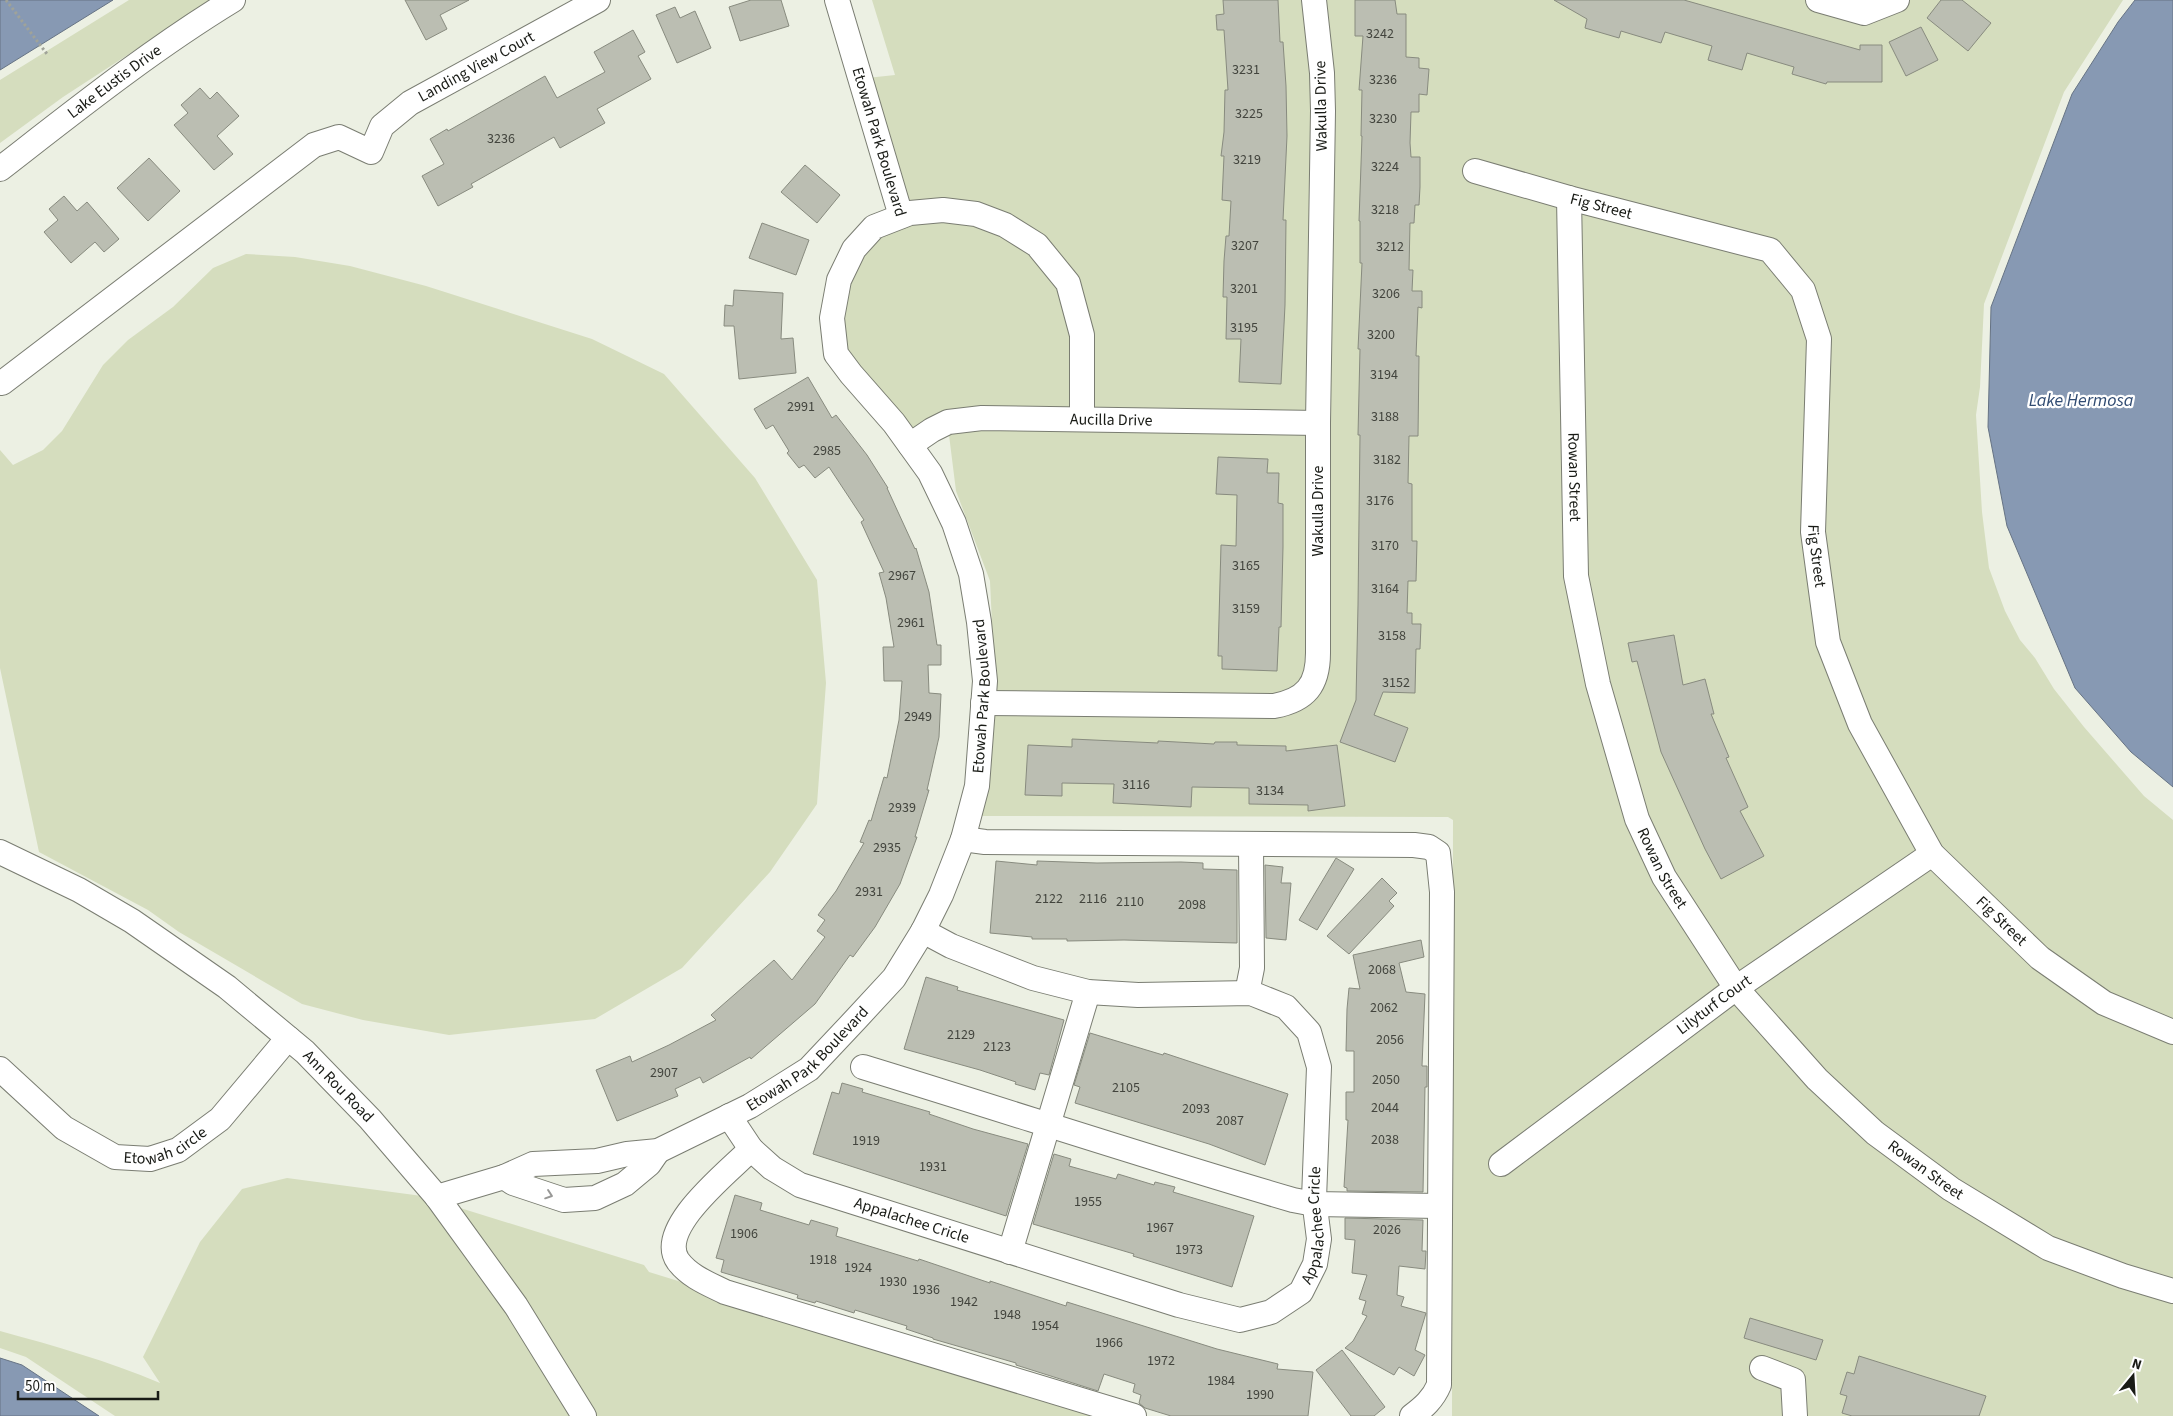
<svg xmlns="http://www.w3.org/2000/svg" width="2173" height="1416" font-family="'Source Sans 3',sans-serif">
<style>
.green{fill:#d5ddbe}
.water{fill:#8799b3;stroke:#667384}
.building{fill:#bbbeb2;stroke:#888b7f}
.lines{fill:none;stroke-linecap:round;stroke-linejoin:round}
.minor-casing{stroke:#7a7d72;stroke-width:26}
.path{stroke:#a0a399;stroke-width:3;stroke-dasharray:2.5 2.5;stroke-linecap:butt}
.minor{stroke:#fff;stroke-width:24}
.oneway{stroke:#989896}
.labels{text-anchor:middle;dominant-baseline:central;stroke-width:4.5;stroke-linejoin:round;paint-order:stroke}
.number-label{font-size:14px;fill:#42443d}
.street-label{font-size:16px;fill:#191b16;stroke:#fff}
.water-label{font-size:18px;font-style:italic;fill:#304b72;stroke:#fff}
</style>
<rect width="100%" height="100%" fill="#ecf0e3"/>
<g class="green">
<path d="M129,0H212L63,97L0,143V80Z"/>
<path d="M872,0H2123L2064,92L1984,304L1980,387L1976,415L1982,512L1989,568L2005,611L2020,640L2035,658L2054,689L2084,727L2144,796L2173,820V1416H1452L1453,820L1448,817L980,816L996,710L990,581L956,491L948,427L894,443L848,372L832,294L898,211L867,78L895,75Z"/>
<path d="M246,254L295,257L350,266L426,286L592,339L664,374L755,478L817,580L826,683L817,804L770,872L682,968L595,1019L449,1035L363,1020L302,1004L179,932L148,910L39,852L0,668V450L13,465L43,450L62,431L103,365L128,340L173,307L213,268Z"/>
<path d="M287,1178L422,1196L508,1313L573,1416H115L26,1357L0,1348V1331C55,1346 108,1361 160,1383L143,1357L200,1242L242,1189Z"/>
<path d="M457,1207L644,1265L649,1272L1116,1416L1093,1414L1091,1416H595Z"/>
</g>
<g class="water">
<path d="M0,0H113L0,70Z"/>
<path d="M2135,0H2173V787L2131,752L2075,688L2007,526L1988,427L1991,307L2072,94L2118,22Z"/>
<path d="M0,1358L22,1365L99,1416H0Z"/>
</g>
<g class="building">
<path d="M405,0H469L440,15L447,29L426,40Z"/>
<path d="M751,0H781L789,26L740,41L729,7Z"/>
<path d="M1223,0H1278L1280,42H1283L1286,86L1287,136L1283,220H1286L1285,305L1281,384L1239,382L1241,339H1226L1227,297H1223L1224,261L1226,236H1229L1231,201L1222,200L1224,156H1221L1224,132L1225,90H1228L1224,30H1217L1216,15L1224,14Z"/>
<path d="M1355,0H1395L1397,14H1406V57L1419,58V68L1429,69L1427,95L1419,94V112H1411L1410,143L1411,157H1420V187L1419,205H1415L1414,223H1410L1409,270H1413L1412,291H1422V308L1418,307L1416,356H1419L1418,436H1409L1408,483L1412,484V541H1417L1416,581H1408L1407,613H1412V624H1421L1420,649H1416L1415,693L1383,692L1374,715L1408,728L1395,762L1340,742L1356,700L1358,605L1360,435H1358L1360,349H1358L1362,263H1360V221H1359L1362,136H1361L1362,90H1359L1363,36H1355Z"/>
<path d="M1554,0H1684L1860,50V45H1882V82H1827L1826,84L1792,74L1794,67L1747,53L1742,70L1708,60L1712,46L1665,32L1661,43L1621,31L1619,38L1585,28L1587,19Z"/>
<path d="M1941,0H1962L1991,23L1968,51L1927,18Z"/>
<path d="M675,7L680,18L695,11L711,48L677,63L656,15Z"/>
<path d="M1921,27L1938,60L1906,76L1889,42Z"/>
<path d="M633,30L645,52L638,56L651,79L597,109L605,123L560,148L554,137L471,184L473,187L438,206L422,176L444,164L430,139L447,129L448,131L545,76L557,98L605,72L594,52Z"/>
<path d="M200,88L210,99L217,92L239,116L217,136L233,154L214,170L174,125L188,113L181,105Z"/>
<path d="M149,158L180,191L148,221L117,188Z"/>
<path d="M805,165L840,195L817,223L781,192Z"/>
<path d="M64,196L77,211L87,202L119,239L104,252L95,242L71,263L44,232L58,220L49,209Z"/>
<path d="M762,223L809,240L796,275L749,258Z"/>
<path d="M734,290L783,293L781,339L793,338L796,373L739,379L734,326H724L725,305L733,306Z"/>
<path d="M808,377L832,418L836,415L867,455L888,488H887L915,549L916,548L929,592L937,645H941V665H928L929,693L941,694L939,737L927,790H929L915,837H917L900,884L875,927L853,957L850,955L815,1004L751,1059L750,1057L703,1083L700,1077L675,1089L678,1096L617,1121L596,1070L630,1056L632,1062L669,1045L716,1020L711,1015L774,960L792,980L825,937L817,931L825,920L818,915L836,891L864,843L860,842L869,820L871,821L884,777L887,778L899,720L902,681H884L883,647H894L886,598L879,573L884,572L861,522L864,520L829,467L815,478L804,465L799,468L787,453L789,451L773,425L766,429L754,409Z"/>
<path d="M1218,457L1268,459L1267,473H1279L1278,503L1283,504V547L1281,627H1279L1277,671L1222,669V656H1218L1221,545L1236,546L1237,495L1216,494Z"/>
<path d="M1674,635L1683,685L1705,679L1714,714H1711L1729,757L1726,758L1748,807L1740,811L1764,856L1721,879L1705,849L1661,752L1637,661L1632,662L1628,643Z"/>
<path d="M1072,739L1158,743V741L1214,744L1215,742H1237V745L1286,746V751L1337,745L1345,806L1308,811V805L1249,804V788L1192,787L1191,807L1113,803L1114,784L1062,783V796L1025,795L1028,745L1072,747Z"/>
<path d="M1336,858L1354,869L1317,930L1299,920Z"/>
<path d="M996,861L1037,865V861L1097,863L1181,862L1203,863V869L1237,870V943L1124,940L1067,941V939H1032V937L990,933Z"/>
<path d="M1265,865L1283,867L1281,883H1291L1286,940L1266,938Z"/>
<path d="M1382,878L1397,893L1389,901L1394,906L1349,954L1327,936Z"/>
<path d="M1421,940L1424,957L1399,963L1406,992L1425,994L1422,1066H1427V1087H1425L1423,1192L1347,1191V1188L1344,1187L1348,1120H1346V1092H1354V1051H1346L1347,1009L1349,988L1360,989L1353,955Z"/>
<path d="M926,977L958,987L957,990L1064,1020L1049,1075L1040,1073L1035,1090L1015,1084L1016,1082L980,1070L904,1049Z"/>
<path d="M1090,1033L1163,1055L1164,1053L1288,1094L1265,1165L1209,1144L1075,1103L1080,1087L1074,1085Z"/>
<path d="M842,1083L863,1089L862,1092L930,1112L929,1114L973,1129L1028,1144L1006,1216L813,1154L832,1092L839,1094Z"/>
<path d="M1054,1154L1071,1159L1069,1166L1116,1179L1118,1174L1154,1185L1155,1182L1175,1187L1173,1192L1254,1216L1232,1287L1133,1256L1134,1254L1033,1224Z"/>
<path d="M735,1195L762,1203L760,1210L809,1225L811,1220L838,1228L836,1236L918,1261L919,1259L990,1283V1281L1066,1306L1067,1302L1217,1349L1278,1364L1277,1369L1313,1372L1308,1416H1171L1145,1408L1139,1403L1141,1395L1133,1392L1135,1384L1104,1374L1098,1391L1016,1365V1363L933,1339V1338L906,1329L907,1326L855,1310L854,1313L816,1301L815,1303L797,1298L798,1295L721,1272L724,1260L716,1258Z"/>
<path d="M1345,1218L1423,1220L1422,1251H1426L1425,1269L1399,1266L1397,1295L1404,1297L1401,1306L1426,1313L1415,1350L1425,1355L1414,1376L1399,1367L1394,1375L1345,1348L1353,1341L1367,1316L1362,1314L1366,1301L1359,1299L1367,1275L1352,1273L1355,1240L1345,1239Z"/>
<path d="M1750,1318L1823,1340L1816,1360L1744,1338Z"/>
<path d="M1342,1350L1385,1407L1374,1416H1351L1316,1370Z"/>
<path d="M1859,1356L1986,1396L1979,1416H1852L1842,1413L1847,1396L1840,1394L1847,1372L1854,1374Z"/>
</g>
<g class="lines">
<defs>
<g id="minor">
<path id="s1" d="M837,0L901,216"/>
<path d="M1818,0L1864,13L1897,0"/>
<path id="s2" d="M0,169C76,110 151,50 233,0"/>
<path id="s3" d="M1475,171L1569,198L1770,250L1803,290L1819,339L1813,532L1828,642L1860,724L1932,854L2040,958L2104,1003L2173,1032"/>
<path id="s4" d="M1569,198L1576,576L1598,684L1637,819L1664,877L1736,988L1817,1079L1875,1133L1951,1189L2048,1248L2123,1276L2173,1291"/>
<path id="s5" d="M2,383L314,145L339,137L371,152L382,126L410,103L598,0"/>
<path id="s6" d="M910,445L932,430L948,422L982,418L1318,423"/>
<path d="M983,703L1274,706C1306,700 1318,685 1318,653V423L1323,111L1322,73L1314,0"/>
<path d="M963,839L985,842L1414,845L1429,847L1438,853L1442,892L1439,1385C1433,1399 1424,1407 1412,1416"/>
<path id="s7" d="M0,852L79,890L132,921L227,987L305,1052L370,1119L437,1197L516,1306L584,1416"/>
<path d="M1247,993L1252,968L1251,844"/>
<path d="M863,1067C1007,1111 1149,1158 1293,1200L1314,1204L1439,1206"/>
<path id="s8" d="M0,1069L64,1128L115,1157L150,1159L178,1150L220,1119L288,1038"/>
<path id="s9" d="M729,1116L751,1149L772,1168L800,1185L1179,1305L1240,1320L1271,1312L1301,1292L1315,1264L1319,1239L1314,1199L1319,1067L1309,1032L1286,1007L1251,993L1138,995L1088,992L1033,978L951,946L923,931"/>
<path d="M751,1149C731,1170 655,1228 678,1261C690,1277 709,1284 725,1292L1134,1416"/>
<path id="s10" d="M1501,1164L1736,988L1932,854"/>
<path d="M504,1177L513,1183L564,1200L595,1198L625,1184L649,1164L658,1151"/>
<path id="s11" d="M437,1197L504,1177L533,1164L597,1161L627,1154L658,1151L750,1106L809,1069L857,1018L894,978L923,931L941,895L963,839L977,786L985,681L979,622L971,574L954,523L930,473L894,423L851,374L836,354L832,318L839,280L854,249L874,227L910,213L943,210L976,214L1005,225L1037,245L1068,283L1082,335V418"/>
<path d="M1010,1252L1088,992"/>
<path d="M1762,1368L1793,1380L1795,1416"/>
</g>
</defs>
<use href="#minor" class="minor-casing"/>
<path class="path" d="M6,0L47,54"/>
<use href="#minor" class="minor"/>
</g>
<defs><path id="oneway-chevron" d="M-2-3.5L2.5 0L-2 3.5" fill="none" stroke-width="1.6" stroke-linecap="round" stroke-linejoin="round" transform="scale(1.25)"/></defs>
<use class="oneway" href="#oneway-chevron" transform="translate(549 1195) rotate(19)"/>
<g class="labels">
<g class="number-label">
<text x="1380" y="34">3242</text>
<text x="1246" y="70">3231</text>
<text x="1383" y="80">3236</text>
<text x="1249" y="114">3225</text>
<text x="1383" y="119">3230</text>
<text x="501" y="139">3236</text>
<text x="1247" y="160">3219</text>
<text x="1385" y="167">3224</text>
<text x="1385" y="210">3218</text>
<text x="1245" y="246">3207</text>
<text x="1390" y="247">3212</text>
<text x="1244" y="289">3201</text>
<text x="1386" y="294">3206</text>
<text x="1244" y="328">3195</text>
<text x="1381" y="335">3200</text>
<text x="1384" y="375">3194</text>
<text x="801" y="407">2991</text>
<text x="1385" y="417">3188</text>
<text x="827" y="451">2985</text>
<text x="1387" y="460">3182</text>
<text x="1380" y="501">3176</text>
<text x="1385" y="546">3170</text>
<text x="1246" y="566">3165</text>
<text x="902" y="576">2967</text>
<text x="1385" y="589">3164</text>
<text x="1246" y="609">3159</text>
<text x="911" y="623">2961</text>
<text x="1392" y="636">3158</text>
<text x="1396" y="683">3152</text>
<text x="918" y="717">2949</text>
<text x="1136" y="785">3116</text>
<text x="1270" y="791">3134</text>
<text x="902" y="808">2939</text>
<text x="887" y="848">2935</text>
<text x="869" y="892">2931</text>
<text x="1049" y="899">2122</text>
<text x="1093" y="899">2116</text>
<text x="1130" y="902">2110</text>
<text x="1192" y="905">2098</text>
<text x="1382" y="970">2068</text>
<text x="1384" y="1008">2062</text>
<text x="961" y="1035">2129</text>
<text x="1390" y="1040">2056</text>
<text x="997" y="1047">2123</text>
<text x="664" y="1073">2907</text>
<text x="1386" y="1080">2050</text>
<text x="1126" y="1088">2105</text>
<text x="1385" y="1108">2044</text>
<text x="1196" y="1109">2093</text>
<text x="1230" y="1121">2087</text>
<text x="1385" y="1140">2038</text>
<text x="866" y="1141">1919</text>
<text x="933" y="1167">1931</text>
<text x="1088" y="1202">1955</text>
<text x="1160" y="1228">1967</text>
<text x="1387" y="1230">2026</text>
<text x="744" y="1234">1906</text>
<text x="1189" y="1250">1973</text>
<text x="823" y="1260">1918</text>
<text x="858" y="1268">1924</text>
<text x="893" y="1282">1930</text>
<text x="926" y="1290">1936</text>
<text x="964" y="1302">1942</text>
<text x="1007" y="1315">1948</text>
<text x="1045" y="1326">1954</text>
<text x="1109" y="1343">1966</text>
<text x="1161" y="1361">1972</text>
<text x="1221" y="1381">1984</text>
<text x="1260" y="1395">1990</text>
</g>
<g class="street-label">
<text stroke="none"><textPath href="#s5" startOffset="594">Landing View Court</textPath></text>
<text stroke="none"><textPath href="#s2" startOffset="144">Lake Eustis Drive</textPath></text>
<text transform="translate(1321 106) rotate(-91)">Wakulla Drive</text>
<text stroke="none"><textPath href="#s1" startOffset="148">Etowah Park Boulevard</textPath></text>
<text stroke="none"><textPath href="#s3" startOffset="131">Fig Street</textPath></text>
<text stroke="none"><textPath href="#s6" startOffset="208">Aucilla Drive</textPath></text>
<text stroke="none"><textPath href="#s4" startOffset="279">Rowan Street</textPath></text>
<text transform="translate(1318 511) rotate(-90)">Wakulla Drive</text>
<text stroke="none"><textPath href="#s3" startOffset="626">Fig Street</textPath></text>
<text stroke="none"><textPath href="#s11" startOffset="825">Etowah Park Boulevard</textPath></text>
<text stroke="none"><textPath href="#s4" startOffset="684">Rowan Street</textPath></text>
<text stroke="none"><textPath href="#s3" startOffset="1046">Fig Street</textPath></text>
<text stroke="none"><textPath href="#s10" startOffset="266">Lilyturf Court</textPath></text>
<text stroke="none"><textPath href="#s11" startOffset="405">Etowah Park Boulevard</textPath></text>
<text stroke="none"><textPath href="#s7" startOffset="414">Ann Rou Road</textPath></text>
<text stroke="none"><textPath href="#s8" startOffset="199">Etowah circle</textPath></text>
<text stroke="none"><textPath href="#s4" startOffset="1089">Rowan Street</textPath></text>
<text stroke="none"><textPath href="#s9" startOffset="218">Appalachee Cricle</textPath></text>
<text stroke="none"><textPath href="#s9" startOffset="699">Appalachee Cricle</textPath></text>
</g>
<g class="water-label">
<text x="2081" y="400">Lake Hermosa</text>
</g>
</g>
<g transform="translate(2133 1376) rotate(18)" stroke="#ffffff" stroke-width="4" paint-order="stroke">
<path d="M0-4L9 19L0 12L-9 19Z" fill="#191b16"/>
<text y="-8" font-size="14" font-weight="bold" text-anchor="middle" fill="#191b16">N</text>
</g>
<path d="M18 1391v8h140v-8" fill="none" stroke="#191b16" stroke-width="2.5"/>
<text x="25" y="1391" font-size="15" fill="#191b16" stroke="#ffffff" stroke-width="4" paint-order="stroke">50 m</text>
</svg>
